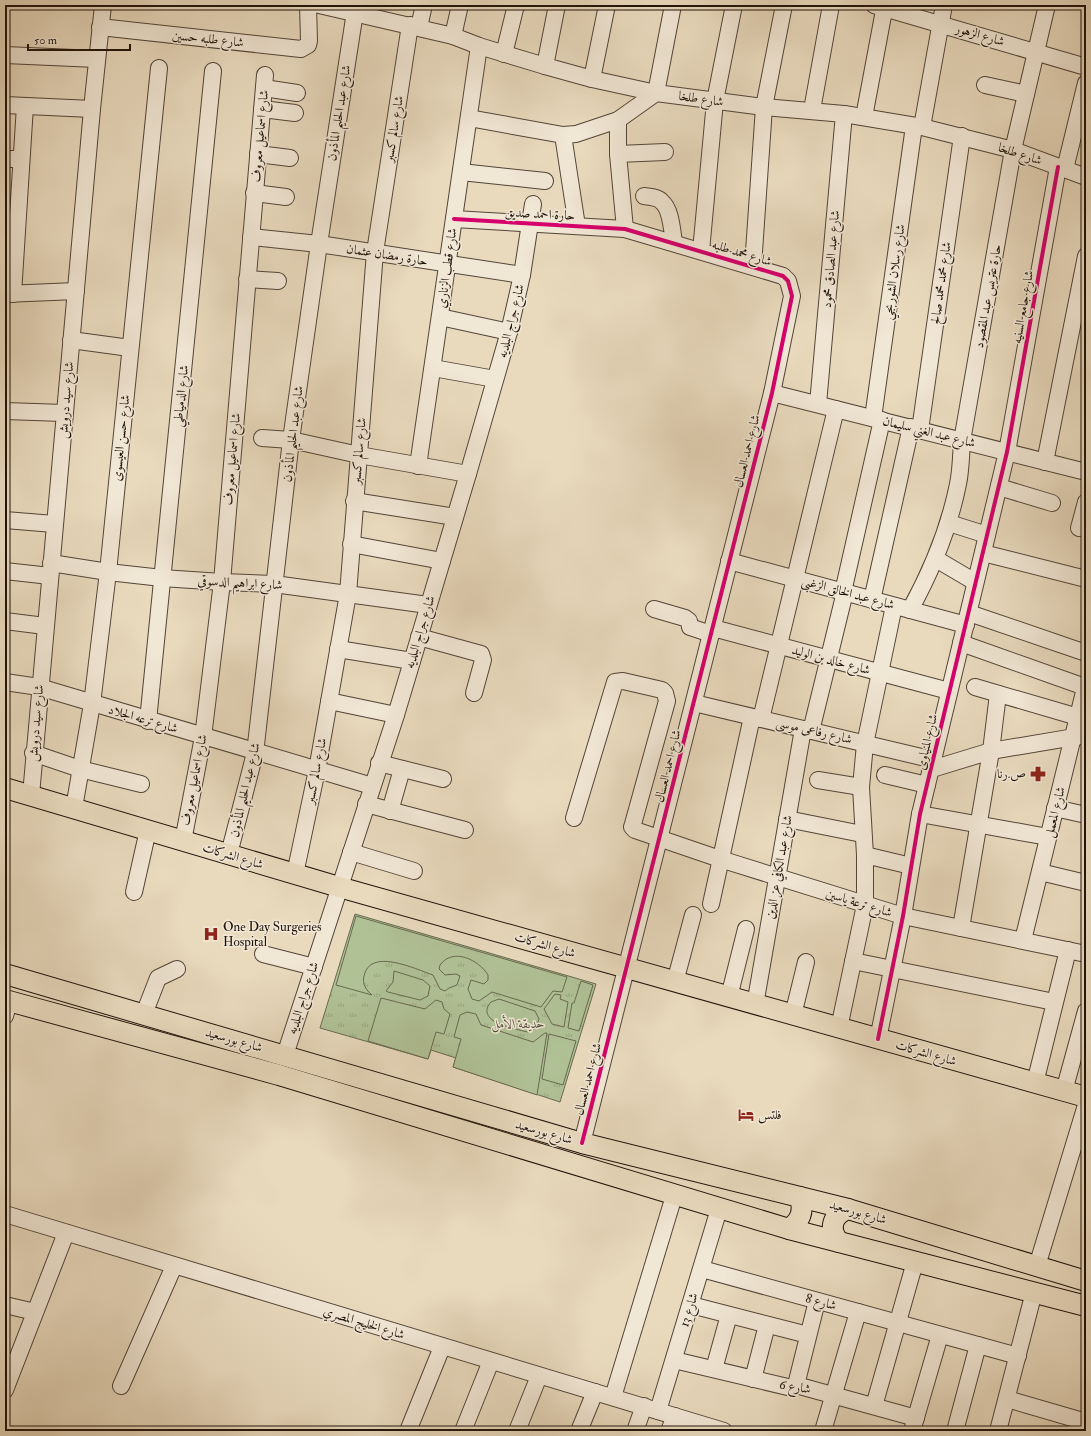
<svg xmlns="http://www.w3.org/2000/svg" width="1091" height="1436" font-family="'IM FELL Double Pica',Amiri,serif">
<style>
.park{fill:url(#park-tufts);stroke:#686a50}
.garden{fill:#b0c196;stroke:#686a50}
.lines{fill:none;stroke-linecap:round;stroke-linejoin:round}
.minor-casing{stroke:#524538;stroke-width:18}
.major-casing{stroke:#20130b;stroke-width:22}
.minor{stroke:#f1e7d5;stroke-width:16}
.major{stroke:#e9dabe;stroke-width:20}
.cycleway-casing{stroke:#f1e7d5;stroke-width:6}
.cycleway{stroke:#d6006c;stroke-width:4}
.labels{text-anchor:middle;dominant-baseline:central;stroke-width:3;stroke-linejoin:round;paint-order:stroke}
.street-label{font-size:13px;fill:#20130b;stroke:#f1e7d5}
.poi-label{font-size:13px;fill:#20130b;stroke:#f1e7d5;text-anchor:start}
.park-label{font-size:13px;font-style:italic;fill:#52503c;stroke:#f1e7d5}
</style>
<defs>
<pattern id="park-tufts" width="24" height="20" patternUnits="userSpaceOnUse"><rect width="24" height="20" fill="#b0c196"/><path d="M3 7l-1-3M5 7V3M7 7l1-3M15 17l-1-3M17 17v-4M19 17l1-3" fill="none" stroke="#97a580"/></pattern>
</defs>
<rect width="100%" height="100%" fill="#e9dabe"/>
<filter id="stains"><feTurbulence type="fractalNoise" baseFrequency=".005" numOctaves="4"/><feColorMatrix values="0 0 0 0 .2 0 0 0 0 .09 0 0 0 0 .02 0 0 0 .5 -.17"/></filter>
<radialGradient id="worn" r=".72"><stop offset=".6" stop-color="#630" stop-opacity="0"/><stop offset="1" stop-color="#630" stop-opacity=".3"/></radialGradient>
<path class="park" d="M355,914L596,984L560,1102L453,1067L456,1058L431,1050L428,1059L320,1028Z"/>
<g class="garden">
<path d="M356,916L567,977L562,992L553,991L541,1007L492,992L479,1001L472,999L468,989L471,980L484,984L488,980V975C479,960 453,947 440,965L439,969L445,975L456,974L460,976L457,985L449,988L445,991L440,989L433,975C415,969 370,947 364,976C362,984 366,990 372,995L336,985Z"/>
<path d="M394,971L423,980L430,986L428,996L420,1000L388,992L386,991L393,982Z"/>
<path d="M581,981L593,985L579,1031L568,1028L572,1003H574Z"/>
<path d="M555,994L561,995L560,999L568,1002L564,1027L552,1024L544,1009Z"/>
<path d="M381,998L425,1009L436,1000L442,1002L444,1009L450,1014L444,1034L436,1032L428,1059L368,1041Z"/>
<path d="M499,999L535,1011L539,1019L536,1028L528,1032C515,1029 474,1022 491,1002Z"/>
<path d="M467,1012L476,1014L481,1025L533,1042L545,1033H547L537,1095L453,1067L461,1039L454,1037L460,1015Z"/>
<path d="M549,1034L576,1041L563,1085L542,1079Z"/>
</g>
<g class="lines">
<defs>
<g id="minor">
<path d="M319,5L453,36L479,46L545,66L592,79L656,93L764,107L844,114L922,127L1013,150L1086,177"/>
<path d="M874,5L1086,67"/>
<path d="M100,27L301,49L308,45L309,41L308,5"/>
<path d="M419,27L424,5"/>
<path d="M453,36L460,5"/>
<path d="M504,54L516,5"/>
<path d="M5,55L97,59"/>
<path d="M545,66L557,5"/>
<path d="M592,79L607,5"/>
<path d="M985,85L1026,94"/>
<path d="M264,88L297,93"/>
<path d="M5,105L92,109"/>
<path d="M262,109L295,113"/>
<path d="M812,110L831,5"/>
<path d="M864,117L885,5"/>
<path d="M469,118L563,135L576,134L618,120L656,93L673,5"/>
<path d="M618,120V154L625,229"/>
<path d="M922,127L944,5"/>
<path d="M563,135L577,226"/>
<path d="M258,154L290,158"/>
<path d="M618,154L665,152"/>
<path d="M5,159H21"/>
<path d="M1065,169L1086,83"/>
<path d="M461,172L545,181"/>
<path d="M254,193L286,197"/>
<path d="M644,196C650,197 658,197 662,202C671,209 672,231 674,242"/>
<path d="M454,219L625,229L783,276L788,281L792,296L772,393L582,1143"/>
<path d="M251,237L319,244L522,275"/>
<path d="M701,251L715,101L734,5"/>
<path d="M753,266L764,107L784,5"/>
<path d="M247,279L278,281"/>
<path d="M5,294L76,291"/>
<path d="M13,294L25,106"/>
<path d="M440,317L509,332"/>
<path d="M71,340L130,348"/>
<path d="M433,368L495,379"/>
<path d="M772,393L1086,472"/>
<path d="M818,404L844,114"/>
<path d="M5,411L64,413"/>
<path d="M873,418L914,126"/>
<path d="M920,430L962,136"/>
<path d="M262,438L291,440L359,455L468,474"/>
<path d="M1045,462L1086,256"/>
<path d="M418,466L479,46"/>
<path d="M999,487L1052,503"/>
<path d="M354,501L455,517"/>
<path d="M5,520L54,524"/>
<path d="M949,523L987,535"/>
<path d="M1079,528L1086,502"/>
<path d="M351,544L442,561"/>
<path d="M983,553L1086,579"/>
<path d="M936,559L975,582"/>
<path d="M729,561L966,625"/>
<path d="M51,563L108,572L162,578L222,582L274,584L428,605"/>
<path d="M5,571L50,576"/>
<path d="M843,592L882,420"/>
<path d="M872,600L911,427"/>
<path d="M654,609L685,618L689,621L690,627L711,634"/>
<path d="M910,610C932,570 949,529 958,484C961,470 961,455 962,441L1013,150L1047,5"/>
<path d="M969,613L1086,653"/>
<path d="M5,621L45,626"/>
<path d="M713,628L949,691"/>
<path d="M419,637L481,654L483,660L474,693"/>
<path d="M961,643L1085,687"/>
<path d="M338,649L412,661"/>
<path d="M5,682L39,687L372,786"/>
<path d="M975,687L1078,717"/>
<path d="M329,701L396,715"/>
<path d="M694,703L934,760"/>
<path d="M761,719L836,409"/>
<path d="M148,721L213,71"/>
<path d="M811,731L845,592"/>
<path d="M33,753L80,769L141,784"/>
<path d="M379,763L443,779"/>
<path d="M932,769L991,751L1086,735"/>
<path d="M885,775L927,785"/>
<path d="M818,780L861,787"/>
<path d="M31,795L92,109L103,5"/>
<path d="M366,804L465,830"/>
<path d="M74,808L92,704L108,572L159,68"/>
<path d="M1055,808L1086,815"/>
<path d="M390,811L402,769"/>
<path d="M920,814L1048,837"/>
<path d="M574,818L615,682L623,681L662,690L665,693L667,701L633,824L632,827L635,830L720,859L903,916L1086,954"/>
<path d="M787,819L862,834"/>
<path d="M183,841L203,737L222,582L265,75"/>
<path d="M351,852L414,871"/>
<path d="M229,854L255,753L291,440L319,244L355,12"/>
<path d="M865,855L911,866"/>
<path d="M1040,872L1086,883"/>
<path d="M295,874L317,770L348,594L375,252L410,25"/>
<path d="M134,892L148,830"/>
<path d="M711,904L752,717"/>
<path d="M961,928L991,751L998,694"/>
<path d="M1023,940L1086,684"/>
<path d="M263,954L314,967"/>
<path d="M853,961L1054,1002"/>
<path d="M675,982L693,915"/>
<path d="M729,997L746,929"/>
<path d="M755,1005L803,729"/>
<path d="M144,1014L158,978L177,969"/>
<path d="M793,1015L806,962"/>
<path d="M5,1016L9,1001"/>
<path d="M839,1028L865,905V855L861,787L865,744L894,606"/>
<path d="M878,1039L903,916L920,814L1007,452L1058,167"/>
<path d="M285,1055L396,715L468,474L509,332L522,275L533,204"/>
<path d="M1035,1083L1068,950"/>
<path d="M1064,1091L1086,1011"/>
<path d="M5,1214L724,1431"/>
<path d="M1037,1266L1086,1105"/>
<path d="M702,1269L1018,1356"/>
<path d="M5,1305L35,1312"/>
<path d="M691,1305L808,1335"/>
<path d="M674,1360L792,1388L796,1385L916,1418"/>
<path d="M714,1369L729,1315"/>
<path d="M753,1379L767,1325"/>
<path d="M796,1385L817,1301"/>
<path d="M121,1386L174,1266"/>
<path d="M5,1390L66,1233"/>
<path d="M613,1397L674,1196"/>
<path d="M1007,1399L1086,1422"/>
<path d="M874,1406L915,1262"/>
<path d="M658,1411L719,1209"/>
<path d="M408,1431L442,1347"/>
<path d="M463,1431L491,1361"/>
<path d="M517,1431L539,1376"/>
<path d="M579,1431L595,1392"/>
<path d="M635,1431L644,1406"/>
<path d="M669,1431L675,1416"/>
<path d="M823,1431L858,1312"/>
<path d="M912,1431L940,1335"/>
<path d="M955,1431L978,1345"/>
<path d="M998,1431L1034,1292"/>
</g>
<g id="major">
<path d="M5,788L339,887L1086,1097"/>
<path d="M5,974L582,1143L848,1209L1086,1281"/>
<path d="M5,1000L279,1075L789,1229L1086,1306"/>
<path d="M789,1229C801,1221 804,1211 800,1197"/>
<path d="M839,1242C828,1229 832,1215 848,1209"/>
</g>
</defs>
<use href="#minor" class="minor-casing"/>
<use href="#major" class="major-casing"/>
<use href="#minor" class="minor"/>
<use href="#major" class="major"/>
<defs>
<g id="cycleway">
<path d="M454,219L625,229L783,276L788,281L792,296L772,393L582,1143"/>
<path d="M878,1039L903,916L920,814L1007,452L1058,167"/>
</g>
</defs>
<use href="#cycleway" class="cycleway-casing"/>
<use href="#cycleway" class="cycleway"/>
</g>
<defs>
<symbol id="pharmacy-bare" viewBox="-9 -9 18 18"><path d="M-2-6h4v4h4v4h-4v4h-4v-4h-4v-4h4Z" fill="#8f2418" stroke="#f1e7d5" stroke-width="2.5" paint-order="stroke"/></symbol>
<symbol id="hospital-bare" viewBox="-9 -9 18 18"><path d="M-5-5h3v3.5h4V-5h3V5h-3V1.5h-4V5h-3Z" fill="#8f2418" stroke="#f1e7d5" stroke-width="2.5" paint-order="stroke"/></symbol>
<symbol id="hotel-bare" viewBox="-9 -9 18 18"><path d="M-6-4.5h1.5V1H6V5H4.5V3h-9V5H-6ZM-4 0a1.8 1.8 0 1 1 3.6 0ZM.5 0V-2.5h3Q6-2.5 6 0Z" fill="#8f2418" stroke="#f1e7d5" stroke-width="2.5" paint-order="stroke"/></symbol>
</defs>
<g fill-rule="evenodd">
<use href="#pharmacy-bare" x="1027" y="763" width="22" height="22"/>
<use href="#hospital-bare" x="200" y="923" width="22" height="22"/>
<use href="#hotel-bare" x="735" y="1104" width="22" height="22"/>
</g>
<g class="labels">
<g class="street-label">
<text transform="translate(980 35) rotate(16)">شارع الزهور</text>
<text transform="translate(208 39) rotate(6)">شارع طلبه حسين</text>
<text transform="translate(701 99) rotate(8)">شارع طلخا</text>
<text transform="translate(339 113) rotate(-81)">شارع عبد الحليم المأذون</text>
<text transform="translate(394 129) rotate(-81)">شارع سالم كسبر</text>
<text transform="translate(260 136) rotate(-85)">شارع اسماعيل معروف</text>
<text transform="translate(1020 154) rotate(18)">شارع طلخا</text>
<text transform="translate(540 214) rotate(3)">حارة احمد صديق</text>
<text transform="translate(742 253) rotate(17)">شارع محمد طلبه</text>
<text transform="translate(387 255) rotate(9)">حارة رمضان عثمان</text>
<text transform="translate(831 259) rotate(-85)">شارع عبد الصادق محمود</text>
<text transform="translate(447 268) rotate(-82)">شارع قطب الزناري</text>
<text transform="translate(894 272) rotate(-82)">شارع رسلان الشوربجي</text>
<text transform="translate(941 283) rotate(-82)">شارع محمد محمد صالح</text>
<text transform="translate(988 296) rotate(-80)">حارة عتريس عبد المقصود</text>
<text transform="translate(1023 307) rotate(-80)">شارع جامع السنيه</text>
<text transform="translate(511 321) rotate(-76)">شارع جراج البلديه</text>
<text transform="translate(181 396) rotate(-84)">شارع الدمياطي</text>
<text transform="translate(66 400) rotate(-85)">شارع سيد درويش</text>
<text transform="translate(929 432) rotate(14)">شارع عبد الغني سليمان</text>
<text transform="translate(293 434) rotate(-83)">شارع عبد الحليم المأذون</text>
<text transform="translate(121 438) rotate(-84)">شارع حسن العيسوى</text>
<text transform="translate(359 451) rotate(-85)">شارع سالم كسبر</text>
<text transform="translate(747 451) rotate(-76)">شارع احمد العسال</text>
<text transform="translate(232 459) rotate(-85)">شارع اسماعيل معروف</text>
<text transform="translate(240 583) rotate(3)">شارع ابراهيم الدسوقي</text>
<text transform="translate(848 593) rotate(15)">شارع عبد الخالق الزغبى</text>
<text transform="translate(420 632) rotate(-73)">شارع جراج البلديه</text>
<text transform="translate(831 660) rotate(15)">شارع خالد بن الوليد</text>
<text transform="translate(143 719) rotate(16)">شارع ترعه الجلاد</text>
<text transform="translate(36 723) rotate(-85)">شارع سيد درويش</text>
<text transform="translate(814 731) rotate(13)">شارع رفاعى موسى</text>
<text transform="translate(927 742) rotate(-77)">شارع المنياوى</text>
<text transform="translate(668 766) rotate(-76)">شارع احمد العسال</text>
<text transform="translate(316 771) rotate(-79)">شارع سالم كسبر</text>
<text transform="translate(194 780) rotate(-79)">شارع اسماعيل معروف</text>
<text transform="translate(245 790) rotate(-77)">شارع عبد الحليم المأذون</text>
<text transform="translate(1055 812) rotate(-76)">شارع المعمل</text>
<text transform="translate(233 856) rotate(17)">شارع الشركات</text>
<text transform="translate(779 867) rotate(-80)">شارع عبد الكافي عز الدين</text>
<text transform="translate(859 903) rotate(17)">شارع ترعة ياسين</text>
<text transform="translate(545 945) rotate(16)">شارع الشركات</text>
<text transform="translate(303 998) rotate(-72)">شارع جراج البلديه</text>
<text transform="translate(234 1040) rotate(16)">شارع بورسعيد</text>
<text transform="translate(926 1053) rotate(16)">شارع الشركات</text>
<text transform="translate(588 1079) rotate(-75)">شارع احمد العسال</text>
<text transform="translate(544 1132) rotate(16)">شارع بورسعيد</text>
<text transform="translate(858 1212) rotate(16)">شارع بورسعيد</text>
<text transform="translate(821 1302) rotate(15)">شارع 8</text>
<text transform="translate(689 1310) rotate(-73)">شارع 13</text>
<text transform="translate(364 1323) rotate(17)">شارع الخليج المصري</text>
<text transform="translate(795 1387) rotate(9)">شارع 6</text>
</g>
<g class="poi-label">
<text x="1026" y="774" text-anchor="end">ص.رنا</text>
<text x="223" y="927">One Day Surgeries<tspan x="223" dy="15">Hospital</tspan></text>
<text x="758" y="1115">فلتس</text>
</g>
<g class="park-label">
<text x="518" y="1024">حديقة الأمل</text>
</g>
</g>
<rect width="1091" height="1436" fill="none" stroke="#e9dabe" stroke-width="20"/>
<rect x="6" y="6" width="1079" height="1424" fill="none" stroke="#20130b" stroke-width="2"/>
<rect x="10" y="10" width="1071" height="1416" fill="none" stroke="#20130b"/>
<path d="M28 44v6h102v-6" fill="none" stroke="#20130b" stroke-width="2"/>
<text x="34" y="44" font-size="12" fill="#20130b" stroke="#f1e7d5" stroke-width="3" paint-order="stroke">50 m</text>
<rect width="100%" height="100%" filter="url(#stains)"/>
<rect width="100%" height="100%" fill="url(#worn)"/>
</svg>
